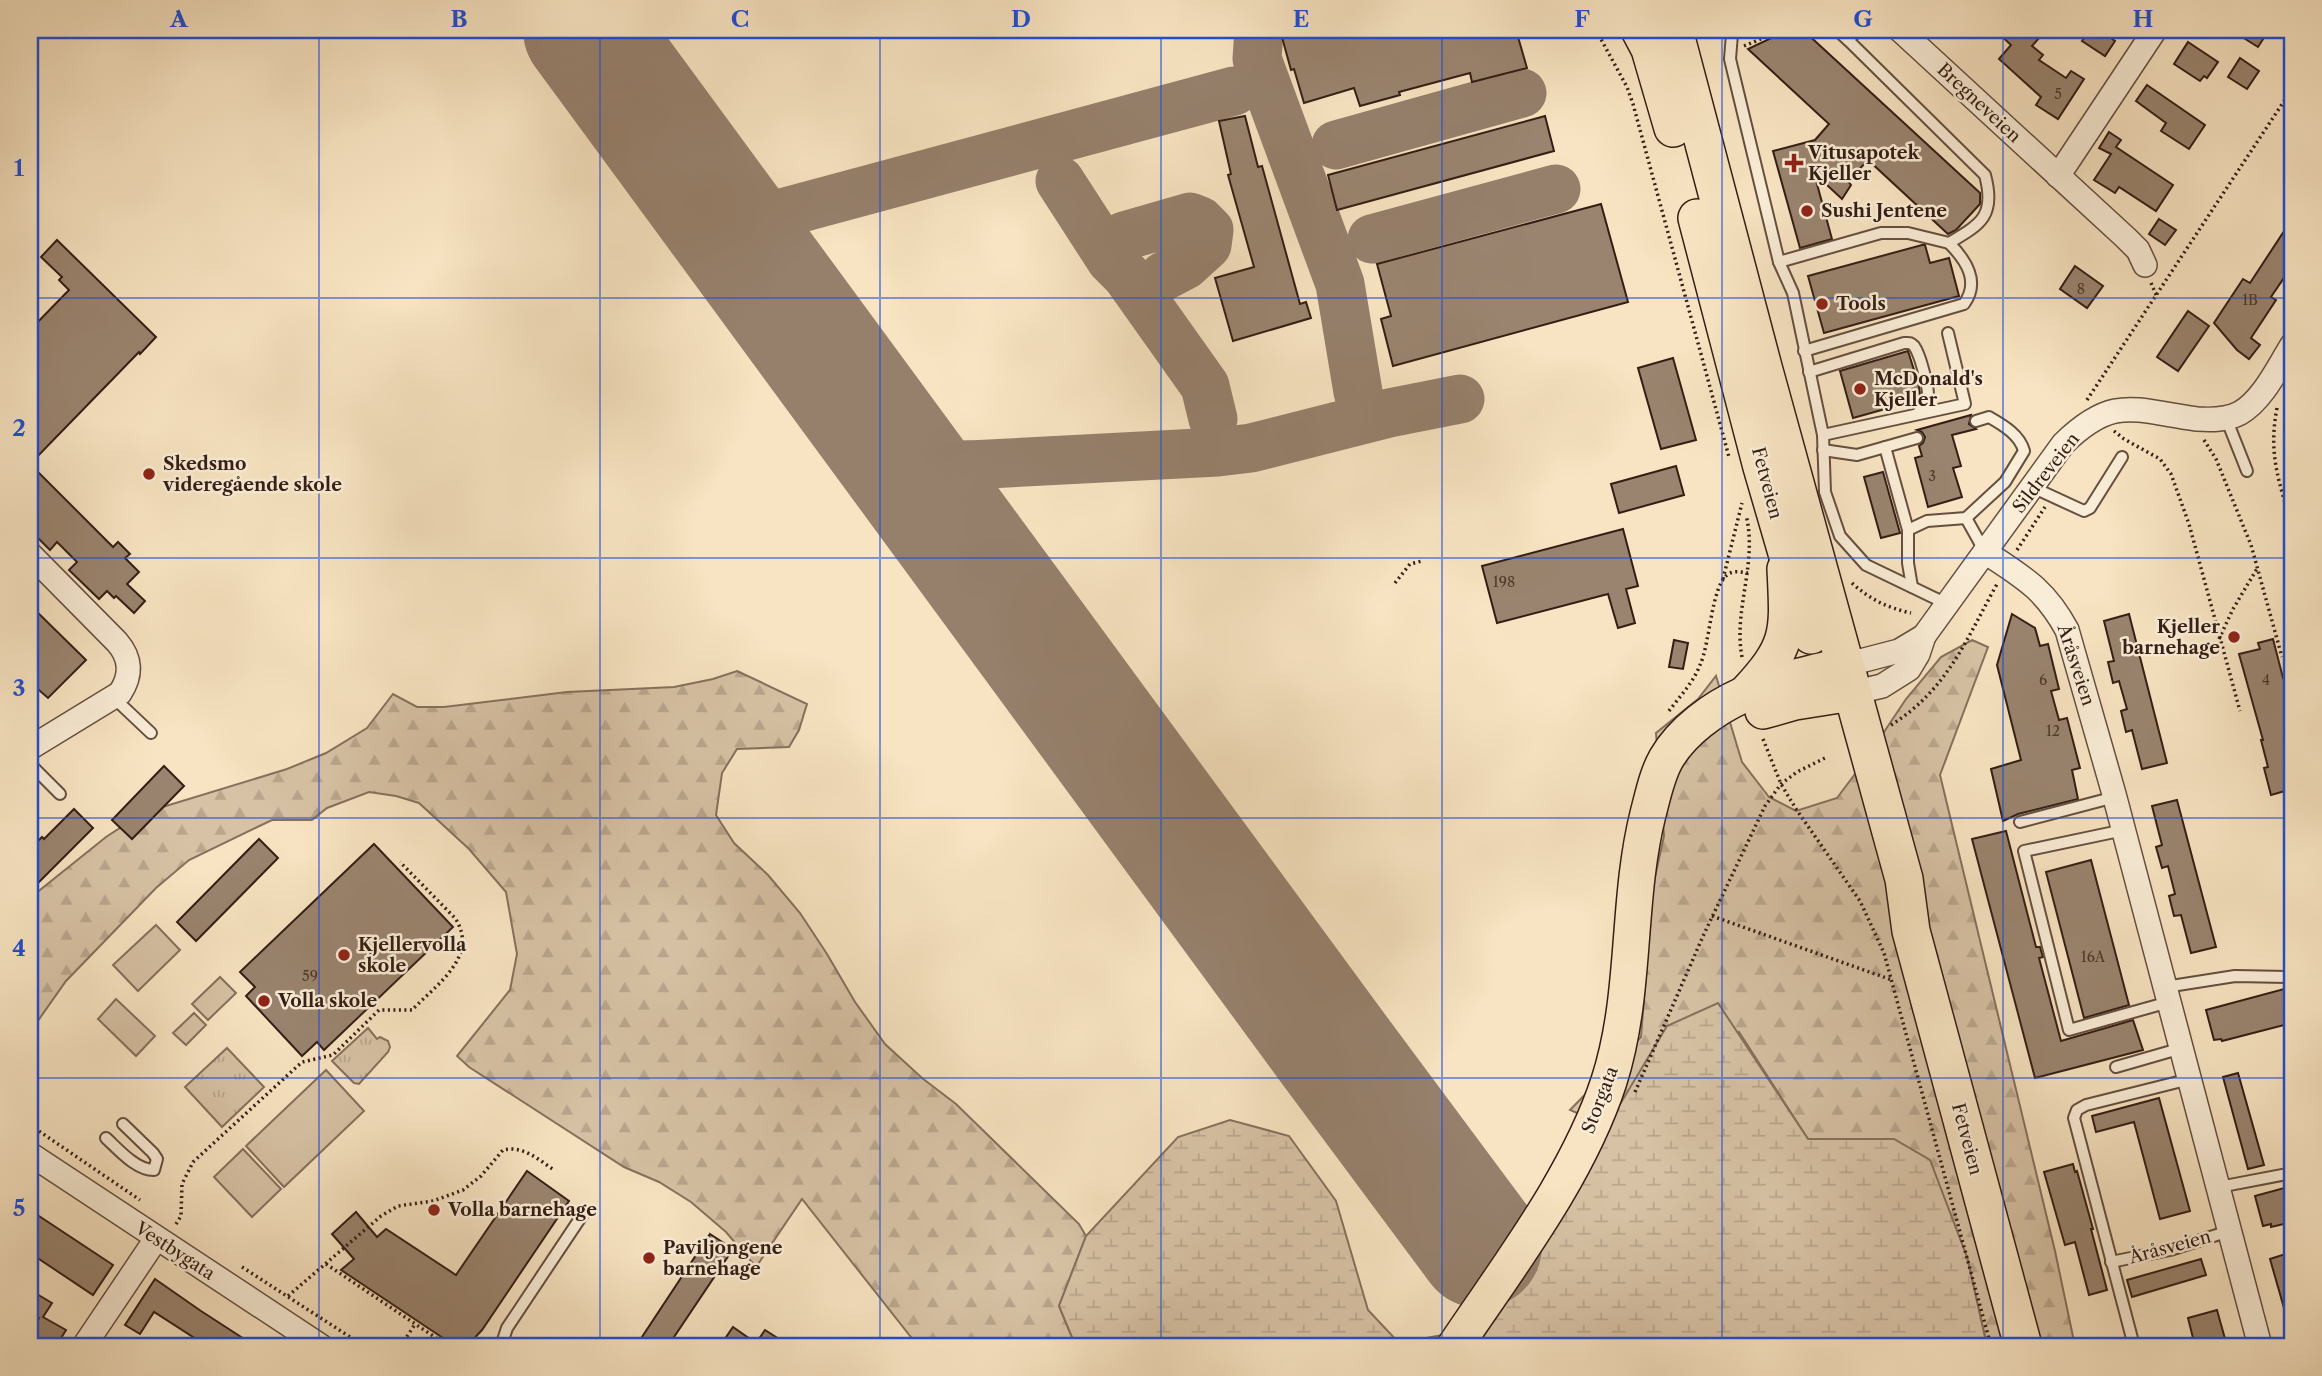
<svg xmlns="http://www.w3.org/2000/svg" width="2322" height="1376" font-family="'Libre Caslon Text',serif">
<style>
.grass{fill:url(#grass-tufts);stroke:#86705d;stroke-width:2}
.forest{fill:url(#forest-firs);stroke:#86705d;stroke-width:2}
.wetland{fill:url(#wetland-marsh);stroke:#86705d;stroke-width:2}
.pitch{fill:#d7c2a5;stroke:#86705d;stroke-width:2}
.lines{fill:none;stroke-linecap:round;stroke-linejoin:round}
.taxiway{stroke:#96806c;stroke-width:49}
.runway{stroke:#96806c;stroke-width:124}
.building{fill:#9a846f;stroke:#341d15;stroke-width:2}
.service-casing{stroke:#654f40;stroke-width:14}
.minor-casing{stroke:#654f40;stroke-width:26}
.primary-casing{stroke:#341d15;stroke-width:38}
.trunk-casing{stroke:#341d15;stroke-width:40}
.path{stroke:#341d15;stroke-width:3.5;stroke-dasharray:2 3.5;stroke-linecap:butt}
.service{stroke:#faedd7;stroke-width:10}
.minor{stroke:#faedd7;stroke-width:23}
.primary{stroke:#f8e4c2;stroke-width:35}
.trunk{stroke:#f8e4c2;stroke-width:37}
.grid{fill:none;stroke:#1d4ed8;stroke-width:2;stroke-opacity:0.55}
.poi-dot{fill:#8f2418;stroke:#faedd7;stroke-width:2.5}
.labels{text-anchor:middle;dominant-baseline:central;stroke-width:5;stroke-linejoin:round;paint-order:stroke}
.number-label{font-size:14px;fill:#4e372c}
.street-label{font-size:18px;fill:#341d15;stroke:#faedd7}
.poi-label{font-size:18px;font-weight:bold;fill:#341d15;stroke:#faedd7;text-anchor:start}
.neatline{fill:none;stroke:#1d4ed8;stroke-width:2.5}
.grid-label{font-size:23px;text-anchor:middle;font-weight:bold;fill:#1d4ed8}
</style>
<defs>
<pattern id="grass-tufts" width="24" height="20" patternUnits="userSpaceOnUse" patternTransform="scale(1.75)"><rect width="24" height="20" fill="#d7c2a5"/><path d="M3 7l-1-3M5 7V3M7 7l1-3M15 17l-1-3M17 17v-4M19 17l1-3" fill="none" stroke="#b9a68d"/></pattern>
<pattern id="forest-firs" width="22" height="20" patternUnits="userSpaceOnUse" patternTransform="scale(1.75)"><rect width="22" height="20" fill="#d7c2a5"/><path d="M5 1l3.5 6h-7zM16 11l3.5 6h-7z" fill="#b9a68d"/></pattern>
<pattern id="wetland-marsh" width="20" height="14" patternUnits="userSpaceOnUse" patternTransform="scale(1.75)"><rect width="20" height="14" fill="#d7c2a5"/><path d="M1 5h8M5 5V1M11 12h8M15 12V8" fill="none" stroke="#b9a68d"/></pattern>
</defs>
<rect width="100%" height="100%" fill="#f8e4c2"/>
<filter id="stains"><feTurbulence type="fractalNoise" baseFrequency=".00286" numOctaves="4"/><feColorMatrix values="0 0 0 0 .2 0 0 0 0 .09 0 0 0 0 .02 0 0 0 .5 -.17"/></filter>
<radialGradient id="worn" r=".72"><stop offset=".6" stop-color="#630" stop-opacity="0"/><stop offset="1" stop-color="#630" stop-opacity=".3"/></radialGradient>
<g class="grass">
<path d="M194,1013L206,1025L186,1045L173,1033Z"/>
<path d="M368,1028L377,1039L380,1037L388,1041L390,1047L388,1052L359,1084L354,1083L332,1061Z"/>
<path d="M227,1048L264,1087L222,1127L185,1087Z"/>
</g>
<g class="forest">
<path d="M1972,640L1988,647L1940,775L2055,1251L2075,1346H1987L1967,1257L1894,1139H1808L1739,1032L1607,1126L1570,1110L1641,1037L1653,886L1664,836L1656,733L1698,699L1716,676L1742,762L1769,797L1796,811L1837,798L1864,762L1906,699L1941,657Z"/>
<path d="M737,671L807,704L799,730L789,747L737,749L722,773L716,815L734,843L768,875L800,913L827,954L855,1002L885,1044L922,1078L956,1104L1079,1224L1086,1236L1059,1306L1074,1342L1080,1346H918L802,1199L756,1267L726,1232L691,1202L659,1182L624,1167L469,1067L457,1056L510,990L517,954L506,892L469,849L419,803L396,796L369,792L327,808L312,820H272L189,860L156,888L66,981L30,1032V898L106,837L143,813L287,769L326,753L367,728L393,694L417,707H444L567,692L674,687L713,679Z"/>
</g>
<path class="wetland" d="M1718,1003L1808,1139H1894L1930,1160L1967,1257L1987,1346H1080L1074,1342L1059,1306L1086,1236L1178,1137L1230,1120L1289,1136L1336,1201L1368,1310L1399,1343L1448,1334L1577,1176L1667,1026Z"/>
<g class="pitch">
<path d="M156,925L180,950L138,991L113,965Z"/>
<path d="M220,977L236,993L208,1020L192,1004Z"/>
<path d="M116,999L155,1036L136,1056L98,1019Z"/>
<path d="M326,1070L364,1111L284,1187L246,1146Z"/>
<path d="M243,1149L281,1189L252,1217L214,1177Z"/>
</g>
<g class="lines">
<g class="taxiway">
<path d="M1259,30L1257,59L1340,284L1358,392"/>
<path d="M1336,145L1522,93"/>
<path d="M1060,181L1111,260L1127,276L1205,386L1213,419"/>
<path d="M708,197L736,219L757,222L782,213L1234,91"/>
<path d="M1124,236L1190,217L1200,221L1209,230L1207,245L1185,265L1164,276"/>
<path d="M1372,239L1556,189"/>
<path d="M774,286C759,248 754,244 782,213"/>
<path d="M884,436L909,460L934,464L969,465L945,478L940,496L948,524"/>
<path d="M969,465L1218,452L1251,448L1389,413L1460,399"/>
</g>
<path class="runway" d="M585,30L1332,1047L1480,1246"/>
</g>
<g class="building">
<path d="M1280,30H1516L1527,68L1472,82L1470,73L1399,92L1400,95L1360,106L1354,88L1304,103L1294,69L1291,70Z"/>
<path d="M1788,30H1803L1980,193V204L1956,230L1948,234L1868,160L1848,181L1851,185L1842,199L1814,173L1832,239L1800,248L1773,151L1815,140L1829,124L1748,49Z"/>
<path d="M1995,30H2030L2039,38L2032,46L2043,55L2039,60L2066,78L2071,71L2084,79L2058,119L2036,105L2041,97L1999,59L2011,45Z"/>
<path d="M2089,30H2117L2111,38L2115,41L2105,56L2082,41Z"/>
<path d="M2231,30H2269L2258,47Z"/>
<path d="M2188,42L2218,62L2207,78L2204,76L2200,81L2174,64Z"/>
<path d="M2240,58L2259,71L2247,89L2228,77Z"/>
<path d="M2147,85L2205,125L2189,149L2161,131L2166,123L2136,101Z"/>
<path d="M1245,116L1258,167L1262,166L1300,304L1306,302L1311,318L1233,341L1215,278L1254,267L1228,175L1231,174L1219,121Z"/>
<path d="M1545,116L1554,151L1337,210L1328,175Z"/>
<path d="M2109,132L2121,140L2116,147L2173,185L2156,211L2119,187L2115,193L2094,180L2111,154L2099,148Z"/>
<path d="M1601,204L1628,302L1393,366L1381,319L1391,316L1377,264Z"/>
<path d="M2159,219L2176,230L2165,245L2149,234Z"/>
<path d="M2292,219V266L2271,297L2276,300L2251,338L2260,345L2249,359L2237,350L2214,323L2243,279L2250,283Z"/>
<path d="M57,240L156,337L140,354L139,352L30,464L113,547L118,542L130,554L125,558L139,572L127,584L145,601L134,613L116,596L114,598L107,591L99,599L69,570L77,562L57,542L50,550L30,530V330L69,290L59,280L62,277L41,257Z"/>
<path d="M1922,245H1925L1930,263L1949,258L1959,296L1824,333L1808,276Z"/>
<path d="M2075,266L2103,286L2087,308L2060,289Z"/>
<path d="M2188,311L2209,326L2178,371L2157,357Z"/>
<path d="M1908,351L1919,386L1920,395L1918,400L1853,418L1840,371Z"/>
<path d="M1673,358L1696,440L1661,449L1638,368Z"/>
<path d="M1971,415L1969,424L1976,429L1952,435L1961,466L1953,468L1962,497L1928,507L1915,458L1922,456L1919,446L1923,443L1925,437L1922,432L1917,430Z"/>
<path d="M1676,466L1684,495L1619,513L1611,484Z"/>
<path d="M1883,472L1900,533L1881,538L1864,477Z"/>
<path d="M1623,529L1638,586L1626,589L1635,623L1618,628L1608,594L1497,623L1482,566Z"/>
<path d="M30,605L86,660L48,698L39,690L30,699Z"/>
<path d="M2012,614L2035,628L2040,646L2048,644L2059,689L2051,691L2059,720L2067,718L2080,768L2072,770L2078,799L2018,814L2003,821L1991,769L2021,760L1997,665Z"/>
<path d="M2129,614L2167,763L2142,769L2132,730L2126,732L2121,711L2127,709L2119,681L2113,683L2108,662L2114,661L2104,621Z"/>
<path d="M2273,639L2283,678L2289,676L2292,689V789L2271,795L2264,768L2268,767L2261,740H2263L2239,654L2260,649L2258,643Z"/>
<path d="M1674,640L1688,643L1683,669L1669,667Z"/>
<path d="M164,766L184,786L132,839L112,820Z"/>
<path d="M2177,800L2216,947L2191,953L2181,915L2174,916L2169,896L2175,894L2168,866L2162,868L2156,847L2162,845L2152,806Z"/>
<path d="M74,809L93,828L30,891V849L42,837L44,839Z"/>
<path d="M2006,831L2036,947H2040L2043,957L2039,958L2061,1041L2133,1020L2143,1050L2035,1078L1972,839Z"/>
<path d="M259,839L278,858L196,941L177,922Z"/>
<path d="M374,844L453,927L324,1050L317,1042L302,1056L246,996L255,987L240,972Z"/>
<path d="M2091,860L2129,1005L2084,1018L2046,872Z"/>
<path d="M2292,987V1023L2222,1041L2221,1039L2214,1040L2206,1010Z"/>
<path d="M2238,1073L2264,1165L2248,1169L2223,1077Z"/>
<path d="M2159,1098L2190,1211L2160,1219L2134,1122L2096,1132L2092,1116Z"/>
<path d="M2073,1164L2075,1172L2077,1171L2093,1229H2091L2107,1290L2089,1295L2075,1242L2065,1245L2044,1172Z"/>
<path d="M527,1171L569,1201L482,1330L467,1346H455L341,1270L354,1259L332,1234L356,1212L377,1237L386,1229L456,1275Z"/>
<path d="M2292,1186V1222L2271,1227V1224L2263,1226L2255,1196Z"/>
<path d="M39,1216L113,1265L93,1295L30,1253V1231Z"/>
<path d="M710,1234L733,1249L668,1346H636Z"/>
<path d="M2292,1252V1321L2288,1322L2270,1259Z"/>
<path d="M2201,1259L2206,1275L2132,1297L2127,1280Z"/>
<path d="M155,1279L201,1311L255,1346H207L154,1312L140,1334L125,1325Z"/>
<path d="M30,1290L52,1303L43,1317L66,1330L56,1346H30V1334L39,1318L30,1312Z"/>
<path d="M2217,1310L2227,1346H2195L2188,1318Z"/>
<path d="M733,1327L756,1343L765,1330L790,1346H720Z"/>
</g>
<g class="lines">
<defs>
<g id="service">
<path d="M1737,30L1732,34L1730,59L1779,262L1793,293L1823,435L1825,492L1840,536L1866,565L1947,604"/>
<path d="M1837,30L1848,40L1858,30"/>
<path d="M1779,262L1881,233H1908L1949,243C1981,224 1996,216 1985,175L1848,40"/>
<path d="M1804,351L1964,304C1980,282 1967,261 1949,243"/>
<path d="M1809,372L1904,343C1909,343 1910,342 1914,346C1920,354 1928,385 1928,395C1928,403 1921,409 1917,414"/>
<path d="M2226,418L2247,471"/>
<path d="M1823,435L1965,404L1948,333"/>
<path d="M1885,447L1908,530"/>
<path d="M1823,450L1857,455L1917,438"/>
<path d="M2032,487L2084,511L2090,508L2122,457"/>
<path d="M1966,518L1985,552"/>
<path d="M1912,587L1908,563V530L1927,521L1966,518L2005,482L2024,451C2020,435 2003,425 1989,417L1976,421"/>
<path d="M114,698L151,733"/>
<path d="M30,764L60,794"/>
<path d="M2020,822L2115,797"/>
<path d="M2124,830L2024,851L2069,1030L2169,1002"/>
<path d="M2165,987L2235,976L2292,977"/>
<path d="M2116,1067L2182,1048"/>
<path d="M106,1138C119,1150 136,1170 154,1170L157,1159L153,1153L123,1124"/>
<path d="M2219,1187L2292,1173"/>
<path d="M2111,1262L2170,1250L2229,1231"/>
<path d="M501,1346L507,1328L583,1214"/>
<path d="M2134,1346L2074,1118L2077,1110L2086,1105L2190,1079"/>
</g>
<g id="minor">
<path d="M1900,30L2126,238L2138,250L2145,265"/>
<path d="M2058,176L2155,30"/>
<path d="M1985,552C2023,577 2045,589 2067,630L2114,794L2260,1346"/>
<path d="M30,554L117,642C131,658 132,675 120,693L30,748"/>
<path d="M1845,665L1899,651L1924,636"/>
<path d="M1852,693L1882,686L1909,669L1918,654L1924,636L2063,444C2114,394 2135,411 2197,419C2212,420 2227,420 2240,413C2263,400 2278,367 2292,345"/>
<path d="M30,1154L321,1346"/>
<path d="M84,1346L156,1239"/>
</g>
<g id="primary">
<path d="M1746,693C1791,645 1788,632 1785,569"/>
<path d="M1763,711L1795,702L1852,693"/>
<path d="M1455,1346C1510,1264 1578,1176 1609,1081C1637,994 1626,902 1648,814C1653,795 1657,775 1666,759C1682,731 1714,708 1743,695C1775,681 1811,673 1845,665"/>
</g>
<g id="trunk">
<path d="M1640,30L1650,49L1673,128"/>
<path d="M1674,30L1763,367L1904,879L1911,931L2023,1346"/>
<path d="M1697,218L1762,467L1811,635"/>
</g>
</defs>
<use href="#service" class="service-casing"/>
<use href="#minor" class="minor-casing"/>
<use href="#primary" class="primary-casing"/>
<use href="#trunk" class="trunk-casing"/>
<g class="path">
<path d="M1596,30L1627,87L1633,104L1729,457"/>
<path d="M1744,46L1761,39"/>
<path d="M2151,283L2157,297"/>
<path d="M2087,400L2292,89"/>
<path d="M2277,408C2268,454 2279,482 2292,526"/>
<path d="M2114,431L2124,439L2160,459L2171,474L2189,524L2240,711"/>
<path d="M2204,440L2216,459L2251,545L2282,657"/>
<path d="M2017,550L2045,507"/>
<path d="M1723,579L1742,503"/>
<path d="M1395,583L1410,564L1422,561"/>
<path d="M1852,583C1869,599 1888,608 1911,613"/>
<path d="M2219,639L2233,609L2258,567"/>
<path d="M1742,657C1733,610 1758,563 1746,515"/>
<path d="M1669,711C1680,696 1693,683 1700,665C1710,644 1711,588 1727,575C1733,570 1741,572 1748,573"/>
<path d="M1891,725C1947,690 1966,640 1997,584"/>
<path d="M1763,739L1781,784L1796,809L1860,901L1884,953L1991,1346"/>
<path d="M1712,916L1892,980"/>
<path d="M1635,1092L1704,934L1765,806L1781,784L1797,772L1825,758"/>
<path d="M30,1125L140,1200"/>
<path d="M176,1224L181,1216L182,1184L193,1162L302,1062L333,1055L379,1010H412C436,985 480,956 455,918L400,862"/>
<path d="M326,1264L448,1346"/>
<path d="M242,1267L364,1346"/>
<path d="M288,1296L381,1216L398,1206L433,1201L463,1190L481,1176L503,1150C523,1145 539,1160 554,1170"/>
<path d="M401,1346L415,1324"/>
</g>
<use href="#service" class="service"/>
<use href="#minor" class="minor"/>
<use href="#primary" class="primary"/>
<use href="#trunk" class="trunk"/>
</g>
<path class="grid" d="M319,30V1346M600,30V1346M880,30V1346M1161,30V1346M1442,30V1346M1722,30V1346M2003,30V1346M30,298H2292M30,558H2292M30,818H2292M30,1078H2292"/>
<g class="poi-dot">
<path d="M1790.5 152.5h7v7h7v7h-7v7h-7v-7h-7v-7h7z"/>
<circle cx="1807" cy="211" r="7"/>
<circle cx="1822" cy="304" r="7"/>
<circle cx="1860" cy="389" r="7"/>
<circle cx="149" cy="474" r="7"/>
<circle cx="2234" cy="637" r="7"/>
<circle cx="344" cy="955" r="7"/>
<circle cx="264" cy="1001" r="7"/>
<circle cx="434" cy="1210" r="7"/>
<circle cx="649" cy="1258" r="7"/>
</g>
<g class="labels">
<g class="number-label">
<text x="2058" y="94">5</text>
<text x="2081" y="289">8</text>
<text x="2250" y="300">1B</text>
<text x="1932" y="476">3</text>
<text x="1504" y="582">198</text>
<text x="2043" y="680">6</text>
<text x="2266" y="680">4</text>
<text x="2053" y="731">12</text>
<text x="2093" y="957">16A</text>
<text x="310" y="976">59</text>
</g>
<g class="street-label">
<text transform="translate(1979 103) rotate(43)">Bregneveien</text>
<text transform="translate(2046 473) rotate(-52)">Sildreveien</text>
<text transform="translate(1767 483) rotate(75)">Fetveien</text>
<text transform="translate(2076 665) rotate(72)">Åråsveien</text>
<text transform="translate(1600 1100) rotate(-69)">Storgata</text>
<text transform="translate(1967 1139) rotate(75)">Fetveien</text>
<text transform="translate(2170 1247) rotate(-15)">Åråsveien</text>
<text transform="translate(175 1251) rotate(33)">Vestbygata</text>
</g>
<g class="poi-label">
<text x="1808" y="153">Vitusapotek<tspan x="1808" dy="21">Kjeller</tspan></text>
<text x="1821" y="211">Sushi Jentene</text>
<text x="1836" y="304">Tools</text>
<text x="1874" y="379">McDonald's<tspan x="1874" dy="21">Kjeller</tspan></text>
<text x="163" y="464">Skedsmo<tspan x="163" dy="21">videregående skole</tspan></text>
<text x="2220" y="627" text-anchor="end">Kjeller<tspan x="2220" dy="21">barnehage</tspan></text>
<text x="358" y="945">Kjellervolla<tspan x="358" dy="21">skole</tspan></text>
<text x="278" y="1001">Volla skole</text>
<text x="448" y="1210">Volla barnehage</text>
<text x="663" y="1248">Paviljongene<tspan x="663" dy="21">barnehage</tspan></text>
</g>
</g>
<rect width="2322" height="1376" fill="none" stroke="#f8e4c2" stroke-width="77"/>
<rect x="38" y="38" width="2246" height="1300" class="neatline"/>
<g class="grid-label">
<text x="179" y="27">A</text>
<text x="459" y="27">B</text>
<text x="740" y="27">C</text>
<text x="1021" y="27">D</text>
<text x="1301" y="27">E</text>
<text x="1582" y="27">F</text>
<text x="1863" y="27">G</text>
<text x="2143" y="27">H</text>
<text x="19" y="176">1</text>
<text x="19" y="436">2</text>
<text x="19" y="696">3</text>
<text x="19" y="956">4</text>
<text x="19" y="1216">5</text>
</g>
<rect width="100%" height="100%" filter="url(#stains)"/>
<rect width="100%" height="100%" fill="url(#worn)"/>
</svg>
